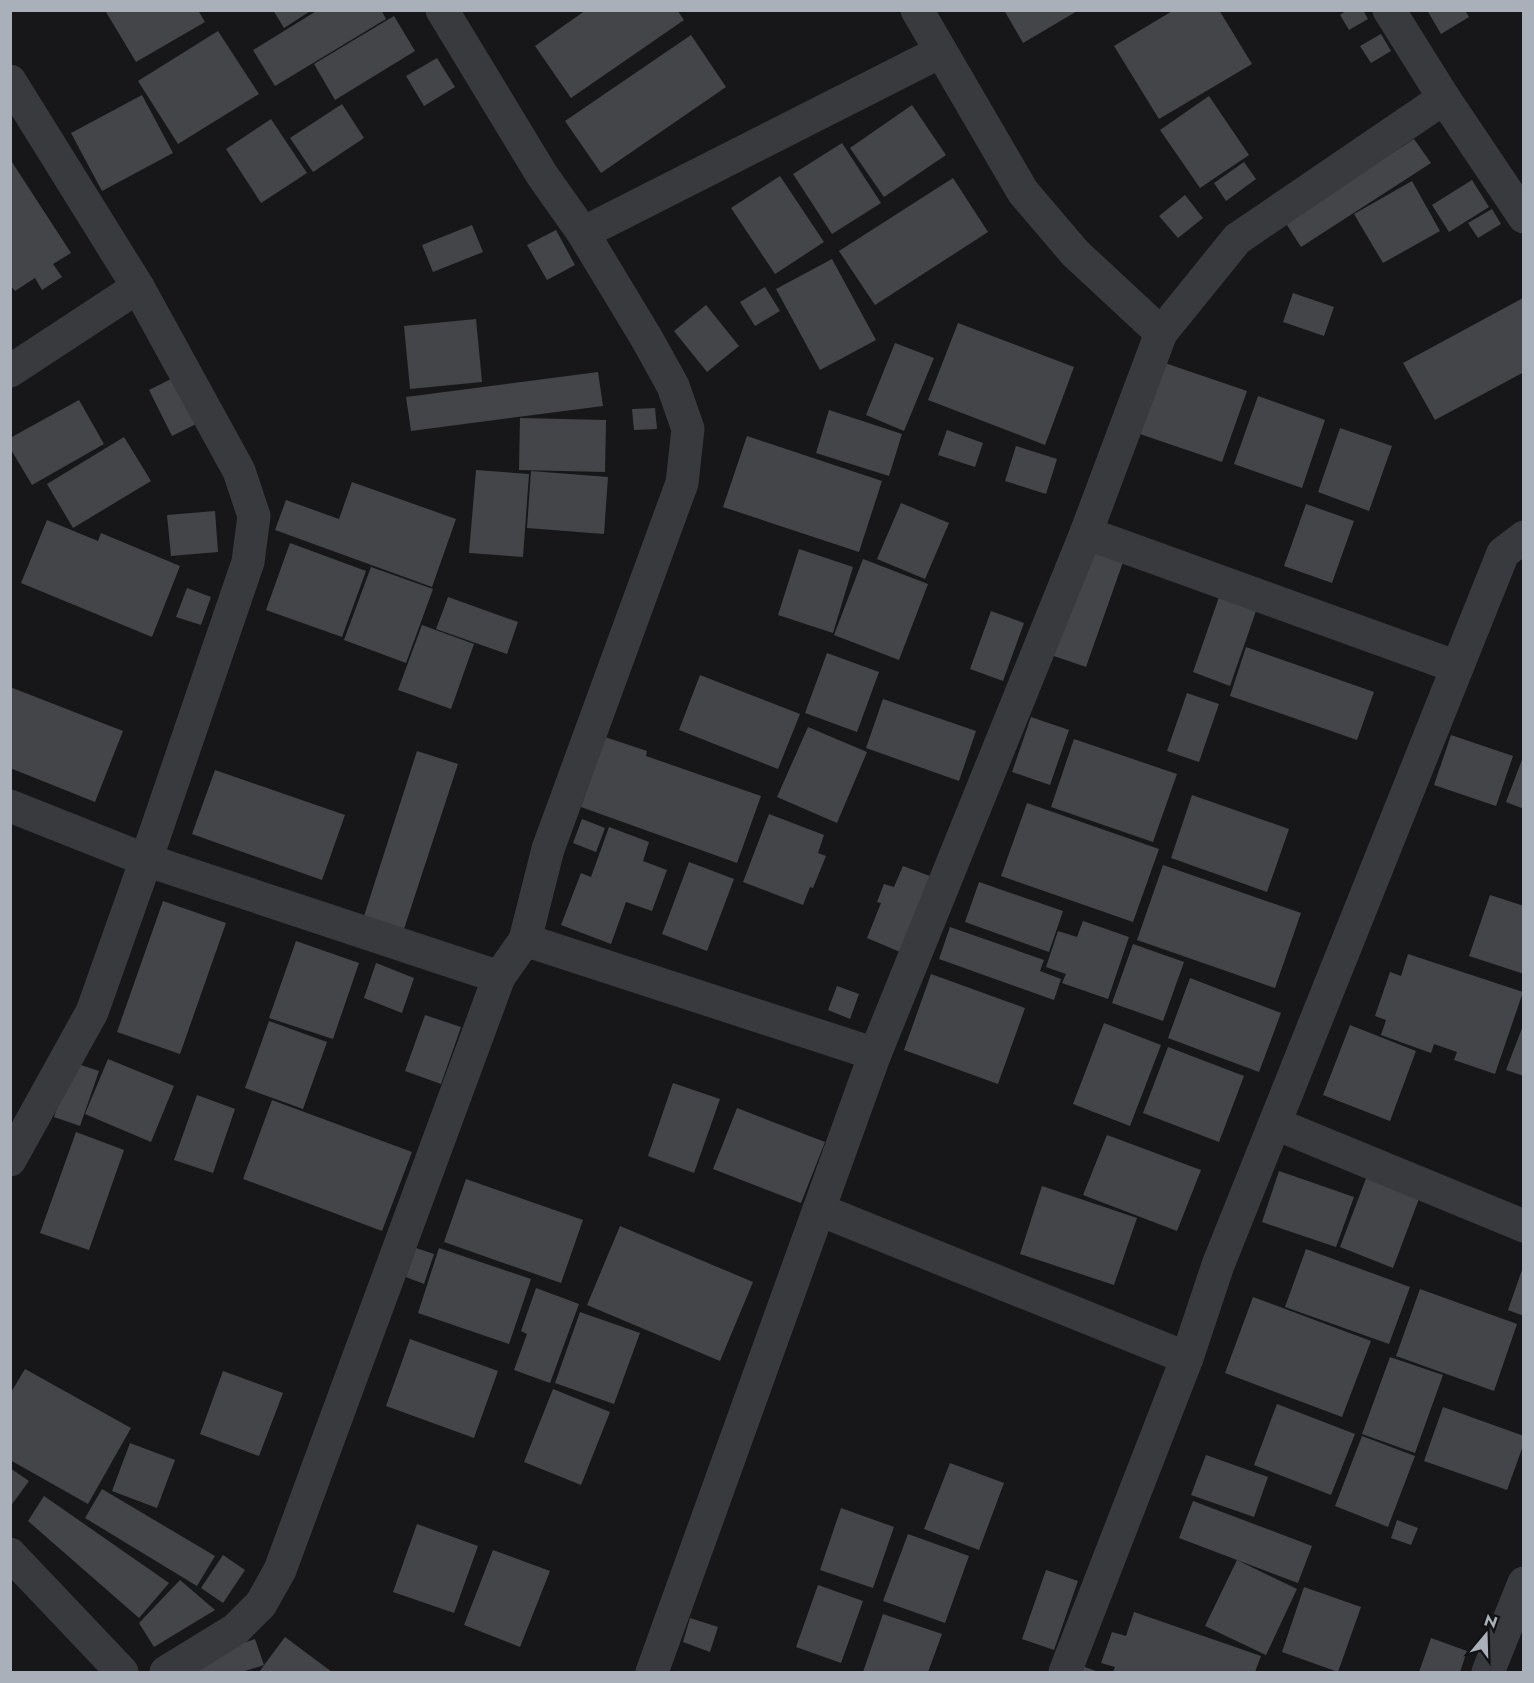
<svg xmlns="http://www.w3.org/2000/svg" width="1534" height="1683" font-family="Jost,sans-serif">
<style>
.building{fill:#434549}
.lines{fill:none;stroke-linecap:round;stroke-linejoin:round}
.street{stroke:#383a3e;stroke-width:33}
</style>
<rect width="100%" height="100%" fill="#171719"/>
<g class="building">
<path d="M109,10H198L205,22L136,62L106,12Z"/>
<path d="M273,10H312L284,28Z"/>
<path d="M318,10H381L386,19L275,86L253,50Z"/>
<path d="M586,10H677L684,20L571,98L535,46Z"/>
<path d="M1004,10H1079L1023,43Z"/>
<path d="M1174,10H1219L1252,64L1159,119L1114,46Z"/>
<path d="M1347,10H1363L1368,19L1349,30L1340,15Z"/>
<path d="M1427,10H1465L1469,17L1441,34Z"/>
<path d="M394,16L415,51L335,100L314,64Z"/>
<path d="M218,31L259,94L178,144L138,81Z"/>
<path d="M1381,34L1391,51L1371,63L1360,46Z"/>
<path d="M691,35L726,87L601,173L565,121Z"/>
<path d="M437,58L455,87L424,106L406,76Z"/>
<path d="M142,95L173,153L102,191L71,133Z"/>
<path d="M1209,96L1249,155L1200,188L1160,130Z"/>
<path d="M342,104L364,138L313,172L290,138Z"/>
<path d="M912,105L946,155L884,197L850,148Z"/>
<path d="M271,119L307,173L261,203L226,149Z"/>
<path d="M1414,139L1431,163L1301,247L1285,222Z"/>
<path d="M842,143L881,203L832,234L793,174Z"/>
<path d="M10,159L71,253L53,264L62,277L42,290L35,278L15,291L10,285Z"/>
<path d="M1244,162L1256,179L1226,201L1214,183Z"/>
<path d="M780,176L824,242L775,274L731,208Z"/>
<path d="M953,178L988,232L875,305L839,251Z"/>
<path d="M1472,180L1489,207L1449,232L1432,205Z"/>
<path d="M1412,181L1440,231L1383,263L1354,214Z"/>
<path d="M1185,195L1203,218L1178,238L1159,216Z"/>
<path d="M1492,209L1501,224L1478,238L1468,223Z"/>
<path d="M472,225L483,252L433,272L422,245Z"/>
<path d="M556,230L575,265L547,280L527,245Z"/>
<path d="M832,259L876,340L820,370L776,289Z"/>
<path d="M765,287L780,311L755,326L740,302Z"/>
<path d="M1293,293L1334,307L1324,336L1283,322Z"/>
<path d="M1523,298L1524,372L1435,420L1403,363Z"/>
<path d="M706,305L739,346L707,372L674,331Z"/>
<path d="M476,319L482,382L410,389L404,326Z"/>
<path d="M958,323L1074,367L1045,445L928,400Z"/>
<path d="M895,343L934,358L904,431L866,415Z"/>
<path d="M1159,361L1247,391L1222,462L1134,432Z"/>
<path d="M598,372L603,406L411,431L406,397Z"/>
<path d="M173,378L196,424L172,436L149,390Z"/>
<path d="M1258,396L1325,420L1302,488L1234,464Z"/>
<path d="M79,400L104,444L32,485L10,448V438Z"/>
<path d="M655,408L657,429L634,430L632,409Z"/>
<path d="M829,410L902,434L889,476L816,453Z"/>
<path d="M520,418L606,420L605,472L519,470Z"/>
<path d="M1340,428L1392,446L1369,511L1318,492Z"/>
<path d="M947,430L983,443L975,467L938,455Z"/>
<path d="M747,436L882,481L859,552L723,507Z"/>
<path d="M124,437L151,481L73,528L47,484Z"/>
<path d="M1016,446L1057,459L1046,494L1005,481Z"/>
<path d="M476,470L529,474L523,557L469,553Z"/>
<path d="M531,471L608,477L604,534L527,528Z"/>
<path d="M352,482L456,519L432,587L275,530L286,500L339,519Z"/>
<path d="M901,503L949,523L925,579L877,559Z"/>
<path d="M1306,504L1354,521L1332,583L1284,566Z"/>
<path d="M215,511L218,552L171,556L167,515Z"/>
<path d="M47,520L98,541L101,533L180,566L152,637L21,583Z"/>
<path d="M290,543L366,571L342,637L266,610Z"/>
<path d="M799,549L853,567L833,633L778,615Z"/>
<path d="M1088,550L1123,562L1086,667L1051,655Z"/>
<path d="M863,559L928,584L899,660L834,635Z"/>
<path d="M371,567L433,589L406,663L344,640Z"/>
<path d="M187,588L211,597L201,625L176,617Z"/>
<path d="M448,597L518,622L507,654L436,629Z"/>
<path d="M1219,597L1256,611L1230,686L1193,672Z"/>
<path d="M991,611L1024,623L1003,681L970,669Z"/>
<path d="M422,625L474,644L451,709L398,690Z"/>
<path d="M1246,647L1374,692L1357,740L1230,696Z"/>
<path d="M827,653L879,672L857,732L805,713Z"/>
<path d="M700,675L800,714L778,769L679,730Z"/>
<path d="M10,687L123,731L95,802L10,768Z"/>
<path d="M1187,693L1219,704L1199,762L1167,751Z"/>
<path d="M883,699L976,731L959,781L866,748Z"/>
<path d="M1031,717L1069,730L1050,785L1012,772Z"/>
<path d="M808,727L867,752L837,823L777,797Z"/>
<path d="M1451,735L1513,756L1496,806L1434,785Z"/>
<path d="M605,737L647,751L646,756L761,796L737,863L581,807Z"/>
<path d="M1074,739L1177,774L1153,842L1051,807Z"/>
<path d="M417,751L458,764L404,929L364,916Z"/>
<path d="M1523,757H1524V809L1506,802Z"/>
<path d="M215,770L345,815L322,880L192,834Z"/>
<path d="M1192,795L1289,829L1267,892L1171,858Z"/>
<path d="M1027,803L1159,849L1133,922L1001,876Z"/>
<path d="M769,814L824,835L818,853L826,856L813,888L810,887L803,905L743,882Z"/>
<path d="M582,819L605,828L596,852L573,843Z"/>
<path d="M609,827L649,842L643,861L667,870L652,911L626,902L611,944L561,925L581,873L591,877Z"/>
<path d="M689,862L734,879L707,951L662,934Z"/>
<path d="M1163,865L1301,913L1275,988L1137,940Z"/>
<path d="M903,866L930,876L900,952L867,938L881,903L877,902L884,884L894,887Z"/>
<path d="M979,882L1063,911L1049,952L965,922Z"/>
<path d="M1490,895L1524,906V974L1469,956Z"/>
<path d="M163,901L226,923L180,1054L117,1032Z"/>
<path d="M1083,921L1129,937L1108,999L1062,983L1066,974L1046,967L1058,931L1077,937Z"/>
<path d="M950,927L1044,960L1040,971L1061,979L1054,1000L939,959Z"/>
<path d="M296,941L359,963L333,1039L269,1018Z"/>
<path d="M1133,944L1184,962L1163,1021L1112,1003Z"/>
<path d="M1408,954L1523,992L1495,1074L1454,1060L1457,1052L1434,1044L1431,1053L1381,1035L1386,1020L1375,1016L1390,972L1401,976Z"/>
<path d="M376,963L414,978L402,1013L364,998Z"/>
<path d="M931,974L1025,1008L998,1084L904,1050Z"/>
<path d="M1190,978L1281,1013L1259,1072L1168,1038Z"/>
<path d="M837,986L859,994L850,1019L828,1010Z"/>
<path d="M425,1015L461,1027L441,1084L405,1071Z"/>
<path d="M269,1021L327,1042L303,1109L245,1088Z"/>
<path d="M1104,1023L1161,1045L1130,1126L1073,1104Z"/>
<path d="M1524,1023V1076L1506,1070Z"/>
<path d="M1350,1025L1416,1051L1390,1121L1323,1095Z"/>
<path d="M1168,1047L1244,1076L1219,1142L1143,1113Z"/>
<path d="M108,1059L174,1086L151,1142L85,1114Z"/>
<path d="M72,1062L99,1071L80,1126L54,1117Z"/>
<path d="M673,1083L720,1099L694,1173L648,1156Z"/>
<path d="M197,1095L235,1109L213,1173L174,1160Z"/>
<path d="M272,1100L412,1152L382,1231L243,1179Z"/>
<path d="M737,1108L825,1142L801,1203L713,1169Z"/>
<path d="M76,1132L124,1150L89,1250L40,1233Z"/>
<path d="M1107,1135L1201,1170L1177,1231L1083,1195Z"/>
<path d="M1370,1168L1423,1188L1393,1268L1340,1247Z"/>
<path d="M1279,1171L1354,1197L1336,1247L1262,1222Z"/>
<path d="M466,1179L583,1220L561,1283L444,1242Z"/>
<path d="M1042,1186L1137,1218L1114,1285L1020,1254Z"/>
<path d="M620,1226L753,1282L720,1361L587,1305Z"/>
<path d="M416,1248L434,1254L424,1284L406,1277Z"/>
<path d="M439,1248L531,1279L509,1344L418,1313Z"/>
<path d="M1306,1249L1410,1287L1389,1344L1285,1307Z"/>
<path d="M1523,1267H1524V1316L1508,1310Z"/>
<path d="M536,1288L579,1304L550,1383L514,1370L527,1334L521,1331Z"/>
<path d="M1420,1289L1517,1324L1494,1391L1396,1356Z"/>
<path d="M1253,1297L1371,1341L1342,1417L1225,1373Z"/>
<path d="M580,1312L640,1333L614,1404L555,1383Z"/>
<path d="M410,1339L498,1371L474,1438L386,1406Z"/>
<path d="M1390,1357L1443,1375L1415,1453L1362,1434Z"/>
<path d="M25,1369L131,1428L88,1504L10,1460V1394Z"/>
<path d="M223,1371L283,1393L259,1456L200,1434Z"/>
<path d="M553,1389L610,1412L581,1485L524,1462Z"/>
<path d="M1277,1404L1355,1434L1331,1495L1254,1465Z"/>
<path d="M1443,1407L1524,1436V1443L1507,1490L1424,1461Z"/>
<path d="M1362,1436L1415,1456L1388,1527L1335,1506Z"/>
<path d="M130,1443L175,1460L157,1508L112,1491Z"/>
<path d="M1206,1455L1268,1477L1254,1517L1191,1495Z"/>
<path d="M950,1463L1004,1483L979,1550L924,1529Z"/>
<path d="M10,1468L29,1481L10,1507Z"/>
<path d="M102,1489L215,1556L197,1586L85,1518Z"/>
<path d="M44,1496L169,1583L139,1618L28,1521Z"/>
<path d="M1193,1501L1312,1546L1298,1583L1179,1538Z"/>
<path d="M841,1508L894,1527L873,1588L820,1570Z"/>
<path d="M1397,1520L1418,1528L1411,1545L1391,1538Z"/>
<path d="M417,1524L478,1546L454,1613L393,1592Z"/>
<path d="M908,1534L969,1556L945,1623L883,1601Z"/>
<path d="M493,1550L550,1571L520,1647L464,1625Z"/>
<path d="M223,1555L245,1570L223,1603L201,1588Z"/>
<path d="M1237,1560L1297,1589L1266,1655L1205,1626Z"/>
<path d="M1046,1570L1078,1581L1054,1650L1022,1639Z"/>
<path d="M180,1580L215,1610L154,1647L139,1623Z"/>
<path d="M818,1585L863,1601L841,1663L796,1647Z"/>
<path d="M1304,1587L1361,1607L1338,1672L1282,1652Z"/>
<path d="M1134,1612L1261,1656L1255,1672H1113L1115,1667L1101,1663L1112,1632L1126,1636Z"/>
<path d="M883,1614L942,1634L928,1672H863Z"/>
<path d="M690,1618L718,1627L710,1652L683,1642Z"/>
<path d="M285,1637L332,1672H259Z"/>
<path d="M1431,1638L1467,1651L1460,1672H1419Z"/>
<path d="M255,1639L264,1665L242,1672H186L222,1650Z"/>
<path d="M1082,1666L1099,1672H1079Z"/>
</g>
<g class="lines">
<g class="street">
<path d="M917,10L1023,192L1075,253L1161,333"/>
<path d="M1389,10L1444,98L1524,217"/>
<path d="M10,81L138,287L239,471L254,516L248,562L146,860L92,1012L10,1160"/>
<path d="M583,233L940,52"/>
<path d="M10,371L138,287"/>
<path d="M1086,533L1457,667"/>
<path d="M10,806L146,860L499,977"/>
<path d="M525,940L875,1054"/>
<path d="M1276,1124L1524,1226"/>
<path d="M820,1210L1187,1358"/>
<path d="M10,1554L122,1672"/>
<path d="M166,1672L236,1629L261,1604L280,1570L499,977L525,940L548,849L682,483L688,429L673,386L647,339L583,233L542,175L442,10"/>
<path d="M652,1672L875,1054L1086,533L1161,333L1237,239L1444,98"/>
<path d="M1065,1672L1187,1358L1218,1265L1503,553L1524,537"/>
<path d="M1488,1672L1524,1583"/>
</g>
</g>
<rect width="1534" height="1683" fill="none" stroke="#a9b0b9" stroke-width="24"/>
<g transform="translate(1486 1635) rotate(19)" stroke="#121214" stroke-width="4.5" paint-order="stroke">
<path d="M0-4.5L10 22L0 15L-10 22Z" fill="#a9b0b9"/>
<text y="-9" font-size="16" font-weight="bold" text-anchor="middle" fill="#a9b0b9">N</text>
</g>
</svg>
